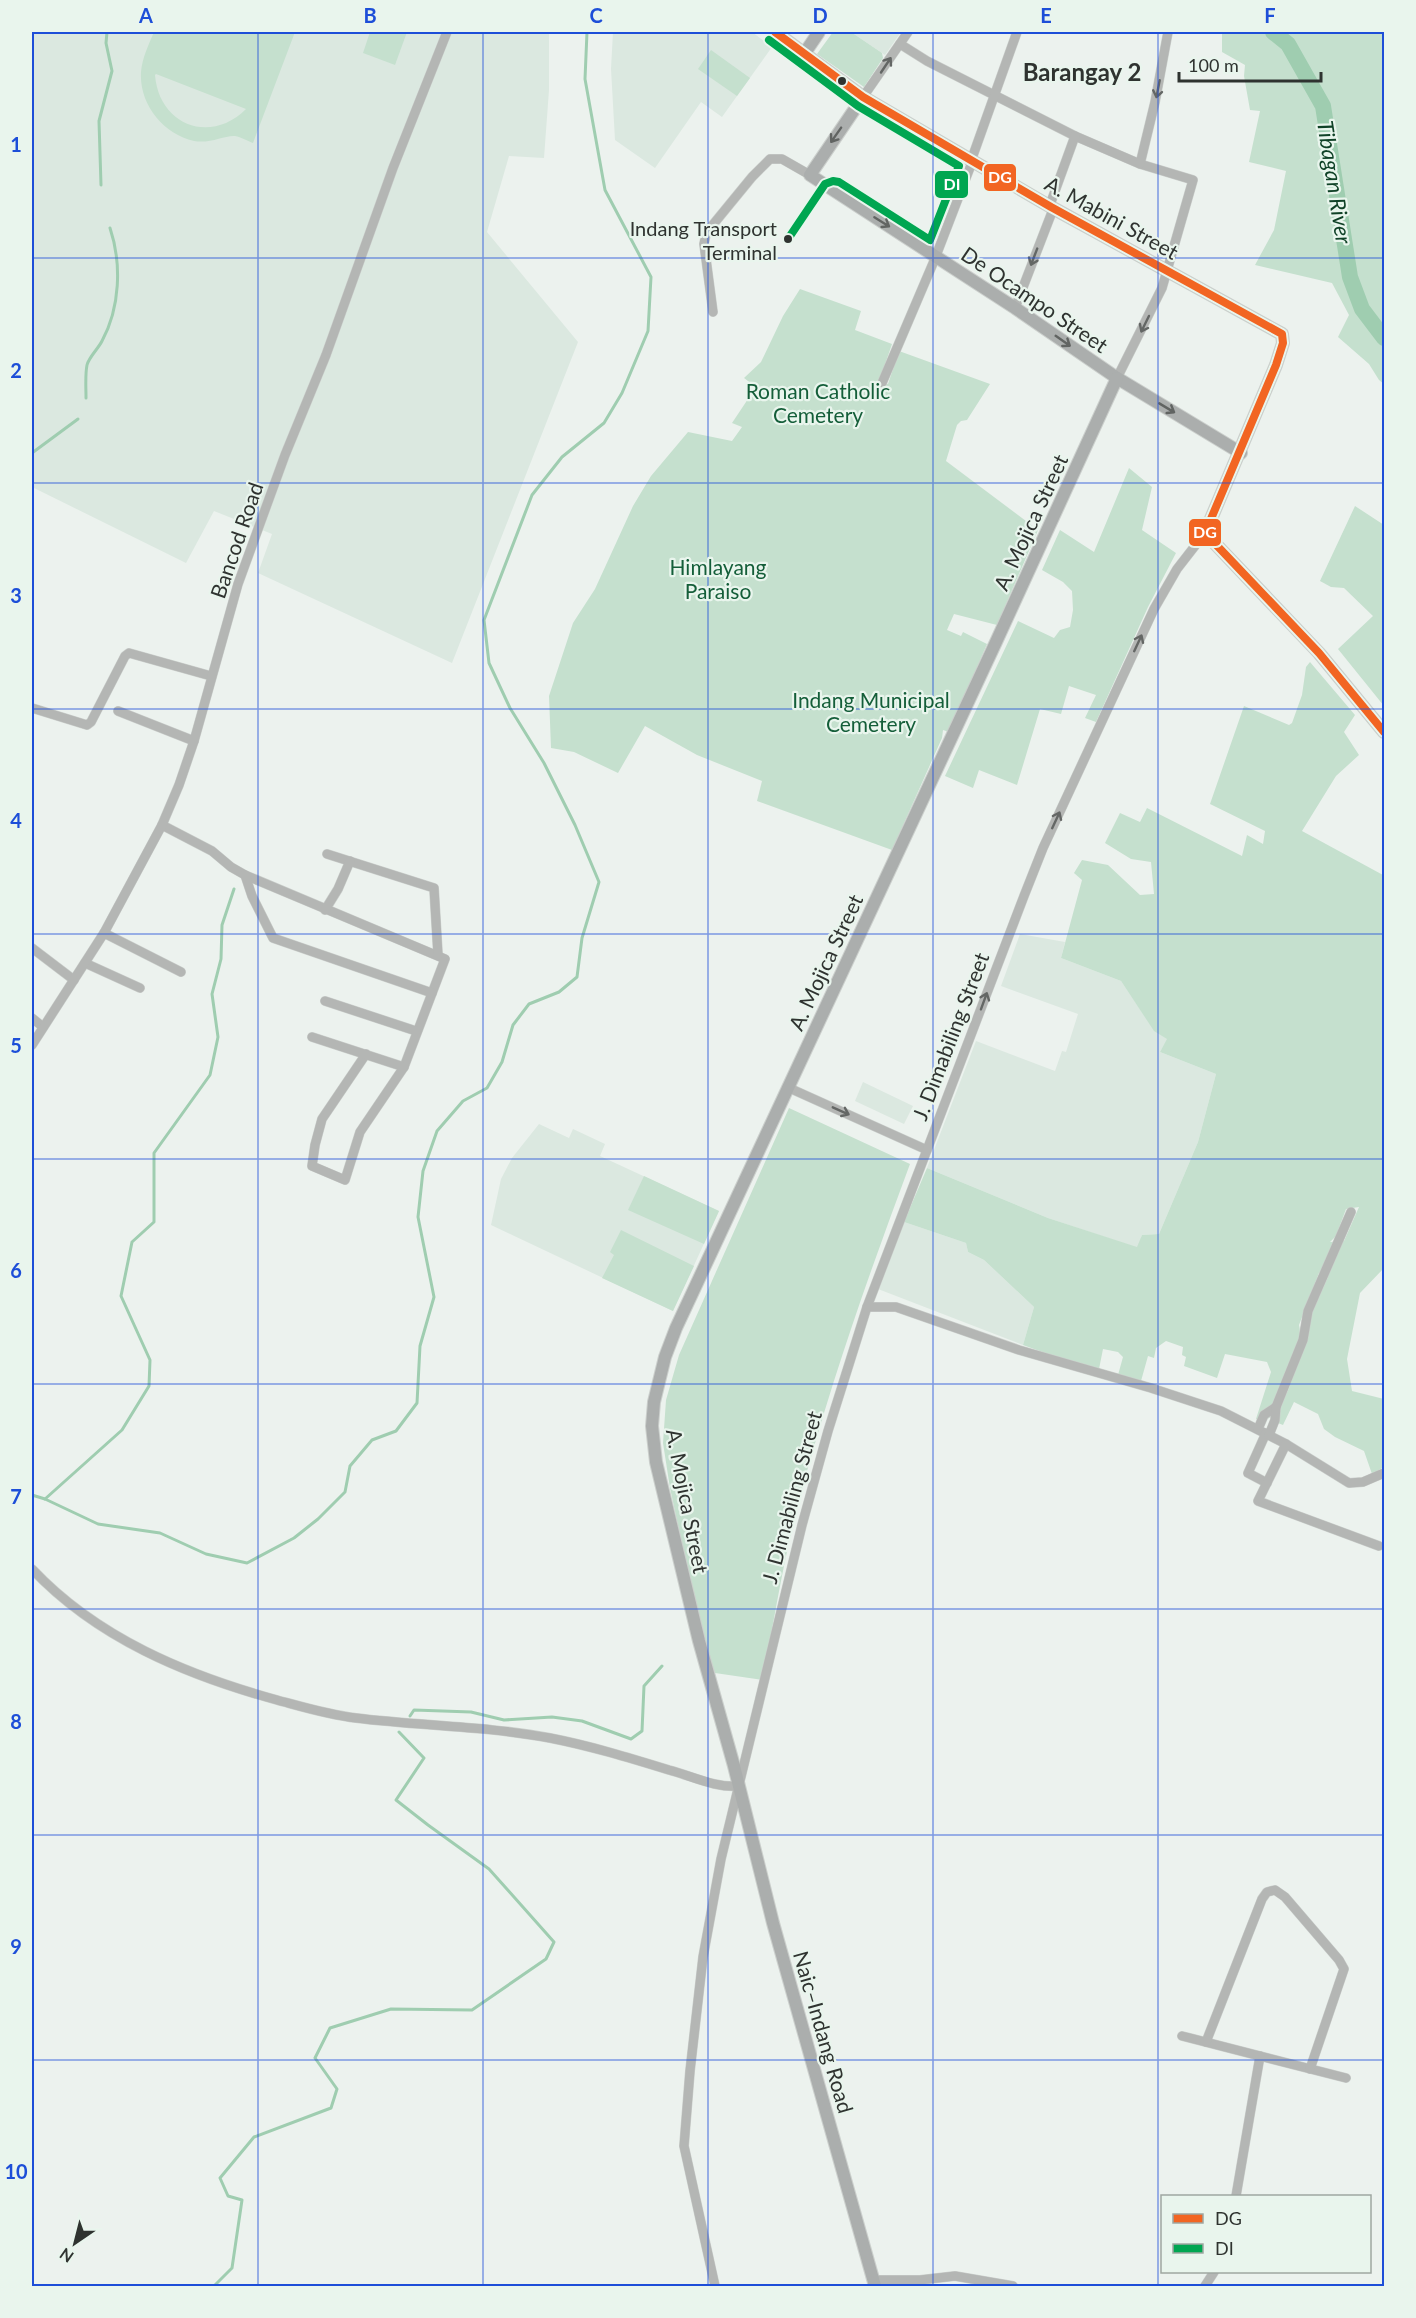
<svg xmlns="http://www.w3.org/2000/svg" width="1416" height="2318" font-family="Lato,sans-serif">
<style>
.built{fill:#dbe8e0}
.green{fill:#c5e0ce;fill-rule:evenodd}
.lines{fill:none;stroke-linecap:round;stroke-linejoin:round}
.stream{stroke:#9fcdb0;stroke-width:3}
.river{stroke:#9fcdb0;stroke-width:16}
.minor-casing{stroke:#cbcfcc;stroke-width:10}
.major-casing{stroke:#cbcfcc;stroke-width:14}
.minor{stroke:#b4b6b4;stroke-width:9}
.major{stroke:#abaead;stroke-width:12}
.bus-1-casing{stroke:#e9f5ed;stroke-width:12}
.bus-2-casing{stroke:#e9f5ed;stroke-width:12}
.bus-1{stroke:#f26522;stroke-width:8}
.bus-2{stroke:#00a651;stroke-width:8}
.oneway{stroke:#646765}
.oneway2{stroke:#616462}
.grid{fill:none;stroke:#1d4ed8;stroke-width:1.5;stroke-opacity:0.55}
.bus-dot{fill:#2f3330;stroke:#e9f5ed;stroke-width:2}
.labels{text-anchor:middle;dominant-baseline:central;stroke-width:4.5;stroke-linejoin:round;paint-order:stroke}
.bus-label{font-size:20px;fill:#2f3330;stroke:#e9f5ed;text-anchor:end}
.street-label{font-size:21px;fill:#2f3330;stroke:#e9f5ed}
.park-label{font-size:21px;fill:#145e39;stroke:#e9f5ed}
.water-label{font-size:22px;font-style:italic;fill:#104227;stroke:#e9f5ed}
.quarter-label{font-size:24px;font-weight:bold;fill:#2f3330;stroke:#e9f5ed}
.line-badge{stroke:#e9f5ed;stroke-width:2}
.badge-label{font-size:16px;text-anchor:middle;font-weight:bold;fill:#fff}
.neatline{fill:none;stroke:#1d4ed8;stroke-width:2}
.grid-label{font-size:20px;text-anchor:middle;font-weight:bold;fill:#1d4ed8}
</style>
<rect width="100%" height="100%" fill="#ecf2ee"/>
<g class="built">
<path d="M32,32H549V90L544,158L509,156L487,232L578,342L452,663L258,573L272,534L214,511L186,563L32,487Z"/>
<path d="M613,32H752L772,47L722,117L701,102L655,168L615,140L611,69Z"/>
<path d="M851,32H901L885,55Z"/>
<path d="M1020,934L1065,942L1061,958L1121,981L1154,1030L1168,1039L1160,1052L1216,1074L1198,1142L1159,1234L1142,1235L1138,1248L1048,1218L927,1168L976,1041L1055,1071L1062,1051L1066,1052L1078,1014L1001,986Z"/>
<path d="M863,1082L913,1106L904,1124L855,1101Z"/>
<path d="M539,1124L569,1138L573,1129L605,1144L600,1156L719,1211L673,1311L491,1225L501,1179L512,1158Z"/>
<path d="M904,1222L966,1243L968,1252L984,1260L1034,1307L1023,1345L878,1289Z"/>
</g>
<g class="green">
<path d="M154,32H295L253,143C248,141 241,137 235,136C225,135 210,144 194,141C163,134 139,104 141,72C142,58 149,44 154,32ZM155,75L156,74L246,109C210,145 159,125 155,75Z"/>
<path d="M370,32H407L395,65L363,53Z"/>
<path d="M833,32L838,34L840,32H851L882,53L883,58L864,87L817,54Z"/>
<path d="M1222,32H1384V384L1379,380L1369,364L1338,337L1349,315L1332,283L1255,265L1274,230L1286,171L1249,162L1260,111L1250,110L1244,76L1245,65L1222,52Z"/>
<path d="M711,50L750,78L737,96L698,69Z"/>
<path d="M800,289L861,311L855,330L892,344L879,382L888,384L899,351L990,384L967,420L961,421L957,425L946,461L1038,530L997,625L954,614L947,630L961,636L963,632L987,644L949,732L943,730L942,738L892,850L757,801L762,781L697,755L645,726L618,773L574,752L551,748L549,696L573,623L595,589L633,506L651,476L688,432L732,441L742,427L732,423L756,387L744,378L761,362L783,316Z"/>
<path d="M1129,468L1152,487L1142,530L1176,553L1148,607L1096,722L1085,718L1096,695L1069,686L1061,714L1040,709L1017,785L979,770L973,788L945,776L1018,621L1054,638L1060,630L1070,627L1073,610L1072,591L1063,582L1042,570L1060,530L1094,552Z"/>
<path d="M1355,506L1384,525V706L1338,649L1373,616L1344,588L1331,587L1320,581Z"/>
<path d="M1310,662L1355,715L1344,732L1359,755L1336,776L1302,831L1383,875L1384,874V1268L1360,1293L1347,1359L1352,1391L1384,1399V1467L1372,1474L1364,1451L1335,1437L1324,1429L1318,1414L1294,1402L1283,1425L1278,1423L1280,1407L1289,1388L1307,1323L1328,1277L1319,1273L1299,1325C1304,1342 1286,1377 1279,1394C1275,1403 1270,1406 1272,1416L1263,1422L1256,1419L1271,1372L1267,1362L1225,1354L1217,1378L1184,1366L1186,1357L1182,1355L1183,1347L1166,1341L1156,1348L1154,1358L1148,1356L1141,1381L1118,1375L1123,1357L1118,1352L1103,1349L1099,1369L1056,1357L1023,1345L1034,1307L984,1260L968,1252L966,1243L904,1222L927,1168L1048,1218L1137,1247L1142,1235L1159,1234L1198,1142L1216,1074L1160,1052L1167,1039L1154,1031L1121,981L1061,958L1082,880L1074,873L1082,860L1108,865L1140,895L1154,894L1151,862L1131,859L1105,843L1120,813L1140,822L1147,808L1242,856L1247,835L1263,844L1265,831L1210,804L1244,706L1289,725L1292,723L1302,695L1306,667ZM1359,1207L1344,1241L1330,1242L1336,1236L1346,1209Z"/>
<path d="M789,1108L910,1164C869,1274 830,1384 800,1497C784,1557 774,1619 763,1680L715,1673L702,1637L670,1488L663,1443L666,1400L679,1355Z"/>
<path d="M644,1176L719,1211L704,1244L628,1210Z"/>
<path d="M621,1230L694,1266L673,1311L602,1278L614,1255L610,1252Z"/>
</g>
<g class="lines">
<g class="stream">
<path d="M101,185L99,121L112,71L106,43L107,32"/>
<path d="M86,398C86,387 85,375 87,365C89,357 98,349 102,341C120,308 122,264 110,228"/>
<path d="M32,453L78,419"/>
<path d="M32,1495L45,1499L98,1524L160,1533L206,1554L247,1563L294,1538L318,1519L345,1492L350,1466L372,1440L396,1431L417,1403L420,1346L434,1297L418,1217L423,1171L437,1131L463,1101L487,1088L502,1062L513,1025L529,1004L559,992L577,977L582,938L599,882L575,825L544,763L510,708L489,663L484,620L532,495L562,457L604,423L622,393L648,331L651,277L605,190L585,79L587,32"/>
<path d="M45,1499L122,1430L149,1386L150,1360L121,1296L132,1242L154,1222V1153L210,1075L218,1037L212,994L221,959L222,925L234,889"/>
<path d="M410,1716L414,1710L471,1712L504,1720L552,1717L582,1721L631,1739L642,1731L644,1686L662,1666"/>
<path d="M214,2286L232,2268L242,2200L228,2196L220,2178L254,2137L331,2108L337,2089L315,2058L330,2028L391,2009L472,2010L546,1959L554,1942L489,1869L428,1825L396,1800L424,1758L399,1732"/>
</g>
<path class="river" d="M1273,32L1288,44L1323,106L1350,277L1362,309L1384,338"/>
<defs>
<g id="minor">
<path d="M900,44L927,61L1075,136L1140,164L1193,180L1162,288L1117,378"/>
<path d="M863,97L908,32"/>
<path d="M1140,164L1155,102L1168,32"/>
<path d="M1015,308L1052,212L1051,202L1075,136"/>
<path d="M713,312L704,244L706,234L711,227L752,177L770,159H782L810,175"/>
<path d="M882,383L934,261L971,165V161L1017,32"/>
<path d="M32,708L87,725L91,722L125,656L129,653L211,676"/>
<path d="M118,711L194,741"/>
<path d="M162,825L212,851L231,867L245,875L445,959L404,1067L360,1132L345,1180L312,1166L315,1145L322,1119L366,1054"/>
<path d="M327,854L434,888L438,955"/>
<path d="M245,875L252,896L273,938L432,993"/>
<path d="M325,910L338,889L350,861"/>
<path d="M104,933L181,972"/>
<path d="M32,948L74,980"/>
<path d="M85,963L140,988"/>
<path d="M325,1001L416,1031"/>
<path d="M32,1018L43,1027"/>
<path d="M312,1037L404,1067"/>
<path d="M32,1045L104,933L162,825L179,785L194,741L238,584L285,455L326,355L393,168L447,32"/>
<path d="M787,1087L927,1150"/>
<path d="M867,1307H896L1019,1350L1151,1388L1221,1411L1286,1444L1349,1483L1363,1482L1384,1473"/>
<path d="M1258,1429L1264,1415L1276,1407"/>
<path d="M1266,1433L1248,1473L1267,1483"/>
<path d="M1269,1435L1275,1420L1276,1407L1303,1340L1308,1311L1351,1212"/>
<path d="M1286,1444L1258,1501L1379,1546"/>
<path d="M32,1569C97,1638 186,1675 277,1700C303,1707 329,1715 356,1718C421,1726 486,1726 550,1738C591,1746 630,1758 669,1770C692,1776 715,1788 739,1786"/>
<path d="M1182,2036L1346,2078"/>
<path d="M1206,2042L1262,1899L1267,1892L1275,1890L1285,1897L1339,1960L1344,1969L1310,2069"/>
<path d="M1236,2196L1260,2056"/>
<path d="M873,2280H920L955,2276L1013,2286"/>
<path d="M715,2286L684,2146L690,2071L703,1957L721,1859L802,1525L828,1431L867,1307L1024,896L1043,848L1154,609L1177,569L1205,533"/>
<path d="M1205,2286L1214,2272"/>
</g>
<g id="major">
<path d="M775,32L863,97L1051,207L1282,334L1283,343L1276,365L1205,533L1319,653L1384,732"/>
<path d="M804,54L819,32"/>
<path d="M863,97L810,175L1015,308L1117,378L1241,453"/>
<path d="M875,2286L773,1923L734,1766L699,1641L656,1462L652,1426L654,1402L665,1357L676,1328L996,642L1117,378"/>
</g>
</defs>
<use href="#minor" class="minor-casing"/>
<use href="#major" class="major-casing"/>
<use href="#minor" class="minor"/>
<use href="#major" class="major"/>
<defs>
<path id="bus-1" d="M775,32L863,97L1051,207L1282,334L1283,343L1276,365L1205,533L1319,653L1384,732"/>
<path id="bus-2" d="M769,40L858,106L959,166L930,240L839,182L833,181L825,184L788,239"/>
</defs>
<use href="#bus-1" class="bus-1-casing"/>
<use href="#bus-2" class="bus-2-casing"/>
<use href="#bus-1" class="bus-1"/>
<use href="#bus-2" class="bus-2"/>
</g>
<defs><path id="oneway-shaft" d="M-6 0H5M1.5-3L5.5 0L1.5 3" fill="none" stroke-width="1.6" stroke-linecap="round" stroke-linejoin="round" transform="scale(1.5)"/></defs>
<g class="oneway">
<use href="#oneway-shaft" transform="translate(886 65) rotate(-56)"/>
<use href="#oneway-shaft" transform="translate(1158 89) rotate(101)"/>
<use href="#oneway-shaft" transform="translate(1034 257) rotate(111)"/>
<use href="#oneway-shaft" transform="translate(1145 324) rotate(116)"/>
<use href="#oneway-shaft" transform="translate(1138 643) rotate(-65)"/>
<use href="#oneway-shaft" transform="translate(1056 820) rotate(-65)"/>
<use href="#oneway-shaft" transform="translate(984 1001) rotate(-70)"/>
<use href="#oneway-shaft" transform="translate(841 1111) rotate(24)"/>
</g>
<g class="oneway2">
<use href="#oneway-shaft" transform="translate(836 135) rotate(125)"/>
<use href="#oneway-shaft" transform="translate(882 222) rotate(32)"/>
<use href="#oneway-shaft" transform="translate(1063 341) rotate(35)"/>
<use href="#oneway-shaft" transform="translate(1167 408) rotate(31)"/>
</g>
<path class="grid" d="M258,32V2286M483,32V2286M708,32V2286M933,32V2286M1158,32V2286M32,258H1384M32,483H1384M32,709H1384M32,934H1384M32,1159H1384M32,1384H1384M32,1609H1384M32,1835H1384M32,2060H1384"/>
<g class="bus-dot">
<circle cx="842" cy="81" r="5"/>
<circle cx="788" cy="239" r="5"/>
</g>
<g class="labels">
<g class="bus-label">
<text x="777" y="228">Indang Transport<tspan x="777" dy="24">Terminal</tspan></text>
</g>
<g class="street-label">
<text transform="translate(1112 217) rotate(29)">A. Mabini Street</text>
<text transform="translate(1035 299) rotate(34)">De Ocampo Street</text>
<text transform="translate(1030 522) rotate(-65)">A. Mojica Street</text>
<text transform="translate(236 540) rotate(-71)">Bancod Road</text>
<text transform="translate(825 962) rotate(-65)">A. Mojica Street</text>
<text transform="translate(950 1036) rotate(-69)">J. Dimabiling Street</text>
<text transform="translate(791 1497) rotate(-75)">J. Dimabiling Street</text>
<text transform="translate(688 1501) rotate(79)">A. Mojica Street</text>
<text transform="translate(824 2032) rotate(74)">Naic–Indang Road</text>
</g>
<g class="park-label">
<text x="818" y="390">Roman Catholic<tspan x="818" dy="24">Cemetery</tspan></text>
<text x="718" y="566">Himlayang<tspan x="718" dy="24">Paraiso</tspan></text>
<text x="871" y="699">Indang Municipal<tspan x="871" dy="24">Cemetery</tspan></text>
</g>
<g class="water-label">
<text transform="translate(1335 182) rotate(81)">Tibagan River</text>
</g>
<g class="quarter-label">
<text x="1082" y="71">Barangay 2</text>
</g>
</g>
<g class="line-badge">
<rect x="983" y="163" width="34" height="29" rx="6" fill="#f26522"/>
<rect x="934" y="170" width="35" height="29" rx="6" fill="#00a651"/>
<rect x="1188" y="518" width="34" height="29" rx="6" fill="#f26522"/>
</g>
<g class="badge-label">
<text x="1000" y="183">DG</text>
<text x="952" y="190">DI</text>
<text x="1205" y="538">DG</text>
</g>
<rect width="1416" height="2318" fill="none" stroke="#e9f5ed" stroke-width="66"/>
<rect x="1161" y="2195" width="210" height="78" fill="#e9f5ed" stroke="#9fa7a1" stroke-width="1.5"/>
<rect x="1173" y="2214" width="30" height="9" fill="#f26522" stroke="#9fa7a1" stroke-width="1.5"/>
<text x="1215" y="2225" font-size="18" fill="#2f3330">DG</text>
<rect x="1173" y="2244" width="30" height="9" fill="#00a651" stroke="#9fa7a1" stroke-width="1.5"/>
<text x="1215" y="2255" font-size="18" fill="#2f3330">DI</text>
<g transform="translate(75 2243) rotate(215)" stroke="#e9f5ed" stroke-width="4.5" paint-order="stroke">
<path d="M0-4.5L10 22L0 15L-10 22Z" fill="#2f3330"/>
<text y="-9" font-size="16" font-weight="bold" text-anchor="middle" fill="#2f3330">N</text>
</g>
<path d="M1179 72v9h142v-9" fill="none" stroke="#2f3330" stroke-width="3"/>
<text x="1188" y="72" font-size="18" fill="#2f3330" stroke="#e9f5ed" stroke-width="4.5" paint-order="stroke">100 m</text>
<rect x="33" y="33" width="1350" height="2252" class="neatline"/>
<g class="grid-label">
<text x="146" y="23">A</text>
<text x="370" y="23">B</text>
<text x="596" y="23">C</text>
<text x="820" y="23">D</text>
<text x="1046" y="23">E</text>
<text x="1270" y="23">F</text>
<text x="16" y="152">1</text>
<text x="16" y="378">2</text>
<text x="16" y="603">3</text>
<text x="16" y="828">4</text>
<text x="16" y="1053">5</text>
<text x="16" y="1278">6</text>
<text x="16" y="1504">7</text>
<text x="16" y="1729">8</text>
<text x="16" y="1954">9</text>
<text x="16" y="2179">10</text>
</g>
</svg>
